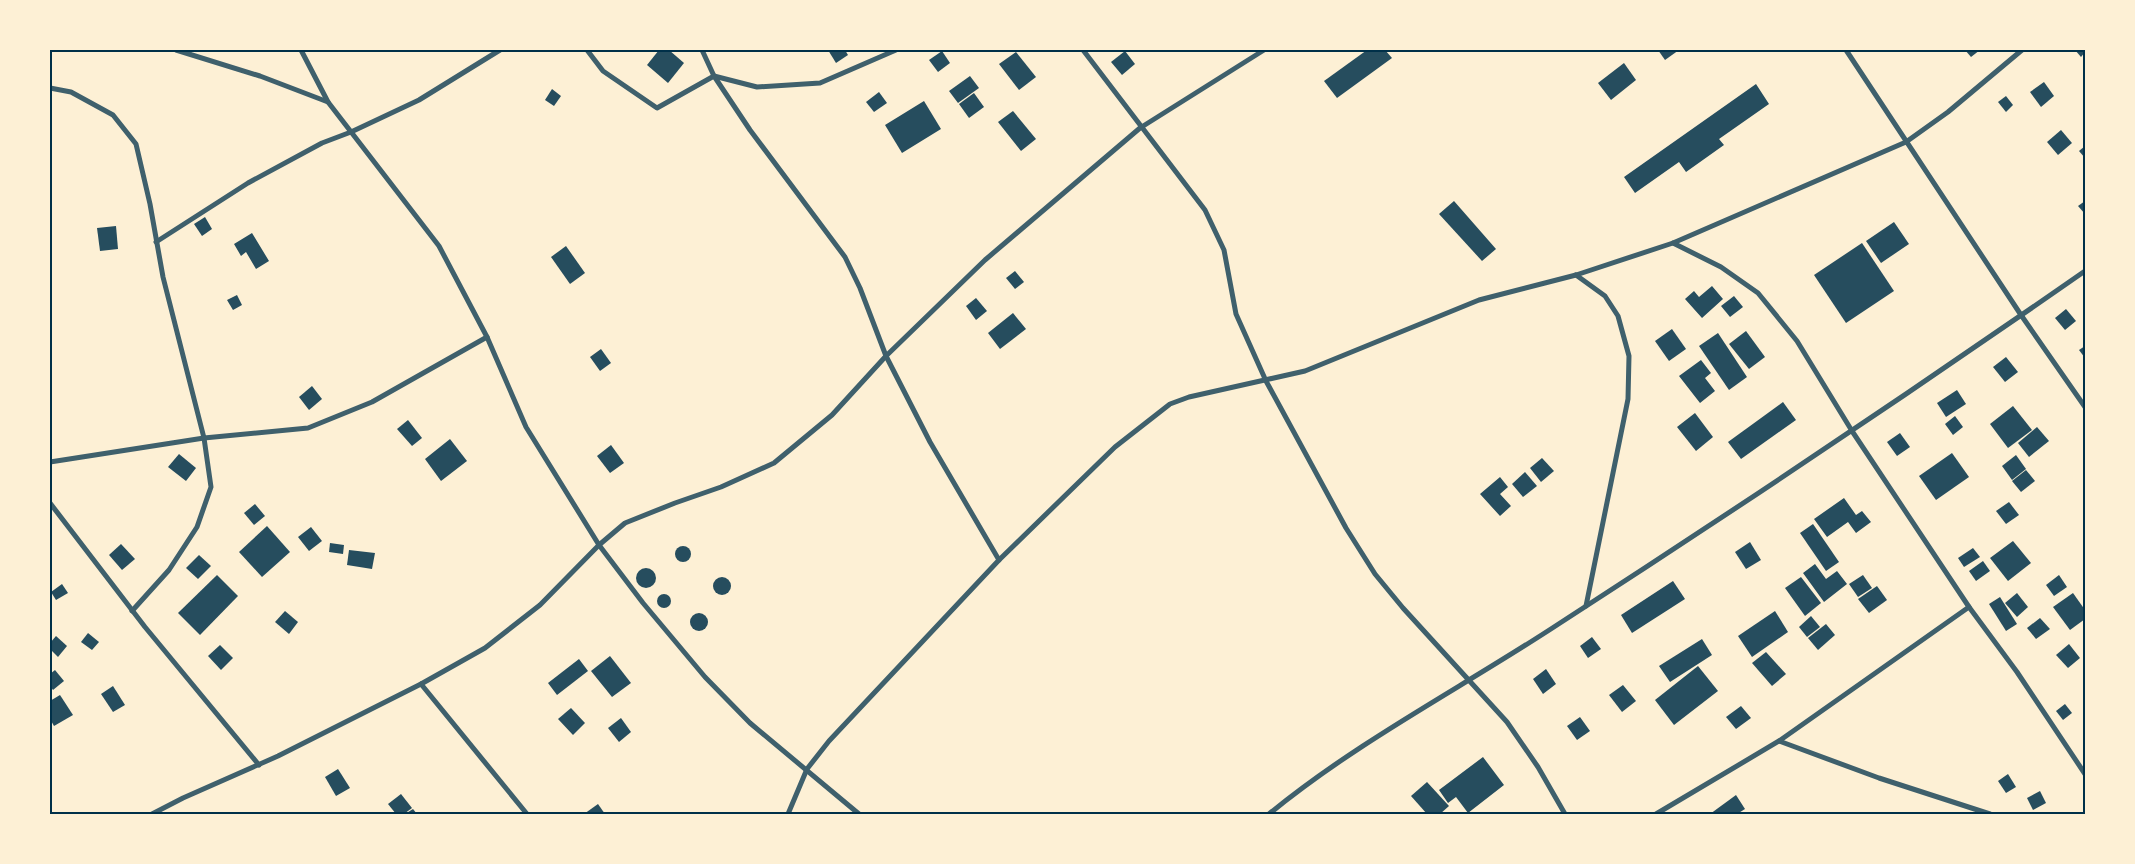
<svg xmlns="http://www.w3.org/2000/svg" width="2135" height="864" font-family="Arial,sans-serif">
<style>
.building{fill:#264d5e}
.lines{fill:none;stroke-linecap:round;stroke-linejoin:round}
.minor{stroke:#3f606c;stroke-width:5}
.neatline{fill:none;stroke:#003049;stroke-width:2}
</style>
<rect width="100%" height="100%" fill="#fdf0d5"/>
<g class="building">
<path d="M659,50H669L684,63L668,83L647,65Z"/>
<path d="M828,50H845L848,55L836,63Z"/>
<path d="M1367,50H1385L1392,58L1337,98L1324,81Z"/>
<path d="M1658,50H1679L1665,60Z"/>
<path d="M1965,50H1980L1971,57Z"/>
<path d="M2075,50H2085V52L2081,57Z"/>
<path d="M942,51L950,63L938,72L929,60Z"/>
<path d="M1125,51L1135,64L1122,75L1111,62Z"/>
<path d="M1016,52L1036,77L1019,90L999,64Z"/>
<path d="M1624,63L1636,80L1611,100L1598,83Z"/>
<path d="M970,76L979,88L958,103L949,91Z"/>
<path d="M2044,82L2054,96L2041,107L2030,92Z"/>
<path d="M1756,84L1769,104L1719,139L1724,145L1686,172L1679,162L1635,193L1624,177Z"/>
<path d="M552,89L561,96L554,106L545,100Z"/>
<path d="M879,92L887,103L874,112L866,102Z"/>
<path d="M974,93L984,107L969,118L959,104Z"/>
<path d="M2006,96L2013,105L2006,112L1998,102Z"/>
<path d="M924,101L941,129L902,153L885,125Z"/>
<path d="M1013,111L1036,139L1021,151L998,122Z"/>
<path d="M2061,130L2072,143L2058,155L2047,142Z"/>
<path d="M2085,146V158L2079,151Z"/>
<path d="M1454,201L1496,249L1482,261L1439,214Z"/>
<path d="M2085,201V214L2078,206Z"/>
<path d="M205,217L212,229L202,236L194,224Z"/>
<path d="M1894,222L1909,244L1881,263L1866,241Z"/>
<path d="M116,226L118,249L100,251L97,228Z"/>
<path d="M252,233L269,261L256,269L246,252L241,256L234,244Z"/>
<path d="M1862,243L1894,291L1846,323L1814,275Z"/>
<path d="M566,246L585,273L570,284L551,257Z"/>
<path d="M1015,271L1024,282L1015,289L1006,278Z"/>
<path d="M1712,286L1723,299L1702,318L1685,299L1694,291L1699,297Z"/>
<path d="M237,295L242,305L233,310L227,300Z"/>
<path d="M1734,296L1743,307L1730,317L1721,306Z"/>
<path d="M976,298L987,311L976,320L966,306Z"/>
<path d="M2066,309L2076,321L2065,330L2055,318Z"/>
<path d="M1013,313L1026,329L1000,349L988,333Z"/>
<path d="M1672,329L1686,349L1669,361L1655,341Z"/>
<path d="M1746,331L1765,357L1749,369L1729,344Z"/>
<path d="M1718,333L1747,377L1729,390L1699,346Z"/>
<path d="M2085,346V358L2079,350Z"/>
<path d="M601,349L611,363L600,371L590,357Z"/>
<path d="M2006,357L2018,372L2005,382L1993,367Z"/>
<path d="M1701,360L1711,373L1705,378L1715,391L1700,403L1679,376Z"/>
<path d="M312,386L322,399L309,410L299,397Z"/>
<path d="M1957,390L1966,404L1946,417L1937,403Z"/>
<path d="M1783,402L1796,420L1741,459L1728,442Z"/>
<path d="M2013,406L2032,430L2008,448L1990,424Z"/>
<path d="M1695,413L1713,437L1696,451L1677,427Z"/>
<path d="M1955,416L1963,427L1953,435L1945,424Z"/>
<path d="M408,420L422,438L412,446L397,429Z"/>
<path d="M2037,427L2049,441L2029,457L2018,443Z"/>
<path d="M1900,433L1910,447L1897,456L1887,442Z"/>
<path d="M450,439L467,461L441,481L425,459Z"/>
<path d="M611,445L624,463L610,473L597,456Z"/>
<path d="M1952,453L1969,477L1936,500L1919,476Z"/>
<path d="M179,454L196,468L186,481L168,467Z"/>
<path d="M2016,455L2026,469L2012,480L2002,466Z"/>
<path d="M1542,458L1554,471L1541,482L1530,468Z"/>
<path d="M2026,470L2035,481L2021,492L2012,481Z"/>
<path d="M1525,472L1537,486L1523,497L1512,484Z"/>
<path d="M1500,477L1508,487L1500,494L1511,506L1500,516L1480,494Z"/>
<path d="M1844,498L1856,515L1862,511L1871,522L1856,533L1848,522L1827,537L1814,519Z"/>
<path d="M2009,502L2019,515L2006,524L1996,511Z"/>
<path d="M255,504L265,516L254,525L244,513Z"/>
<path d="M1813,524L1839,562L1826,571L1800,533Z"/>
<path d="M267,526L290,552L262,577L239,552Z"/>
<path d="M311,527L322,541L309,551L298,537Z"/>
<path d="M2013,541L2031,563L2008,581L1990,558Z"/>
<path d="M1750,542L1761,560L1746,569L1735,552Z"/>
<path d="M330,543L344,545L343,554L329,552Z"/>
<path d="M121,544L135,559L122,570L109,555Z"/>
<circle cx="683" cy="554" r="8"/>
<path d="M1973,548L1980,557L1964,567L1958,558Z"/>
<path d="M349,550L375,553L372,569L347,565Z"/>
<path d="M199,555L211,566L198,579L186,568Z"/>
<path d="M1983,561L1990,571L1976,581L1969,571Z"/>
<path d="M1815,564L1826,579L1837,571L1847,584L1824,602L1803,573Z"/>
<circle cx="646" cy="578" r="10"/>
<path d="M217,575L238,596L200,635L178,613Z"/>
<path d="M1863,575L1872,588L1858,597L1849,584Z"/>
<path d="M2059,575L2067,587L2054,596L2046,585Z"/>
<path d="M1801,577L1821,603L1805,616L1785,588Z"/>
<circle cx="722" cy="586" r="9"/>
<path d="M1673,581L1685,599L1632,633L1621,615Z"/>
<path d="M62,584L68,593L56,600L51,592Z"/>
<path d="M1877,586L1887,600L1869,613L1858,599Z"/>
<path d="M2017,593L2028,607L2017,617L2005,603Z"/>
<path d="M2073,593L2085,610V619L2070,630L2053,607Z"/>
<circle cx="664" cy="601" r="7"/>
<path d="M2000,597L2017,624L2006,631L1989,604Z"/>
<path d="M285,611L298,622L289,634L275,622Z"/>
<path d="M1775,611L1788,632L1752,657L1738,636Z"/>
<circle cx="699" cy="622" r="9"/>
<path d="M1811,616L1820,627L1807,637L1799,627Z"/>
<path d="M2040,618L2050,629L2036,639L2027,628Z"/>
<path d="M1826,624L1835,635L1818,650L1808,638Z"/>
<path d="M88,633L99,642L92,650L81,642Z"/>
<path d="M56,636L67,646L58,657L50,649V643Z"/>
<path d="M1592,637L1601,649L1588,658L1580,646Z"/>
<path d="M1702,639L1712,655L1670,682L1659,666Z"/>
<path d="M2069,644L2080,658L2068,668L2056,655Z"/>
<path d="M220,645L233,658L221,670L208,656Z"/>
<path d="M1766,652L1786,674L1772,686L1752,663Z"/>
<path d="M610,656L631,683L612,697L591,671Z"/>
<path d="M579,659L588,671L557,695L548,683Z"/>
<path d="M1698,666L1718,691L1674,725L1655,700Z"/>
<path d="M1546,669L1556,684L1543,694L1533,679Z"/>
<path d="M55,670L64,681L53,690L50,686V674Z"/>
<path d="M1623,685L1636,701L1622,712L1609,695Z"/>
<path d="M113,686L125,705L113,712L101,694Z"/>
<path d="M60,695L73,715L54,726L50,719V701Z"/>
<path d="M2065,704L2072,713L2063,720L2056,711Z"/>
<path d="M1741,706L1751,718L1736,729L1726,717Z"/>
<path d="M571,708L585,723L573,735L558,719Z"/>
<path d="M1580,717L1590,731L1577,740L1567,726Z"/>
<path d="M621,718L631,732L619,742L608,728Z"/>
<path d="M1483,757L1504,785L1468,813L1456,797L1448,803L1439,790Z"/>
<path d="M338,769L350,788L336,796L325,777Z"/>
<path d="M2008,774L2016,787L2006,793L1998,781Z"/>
<path d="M1427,782L1449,806L1440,814H1427L1411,796Z"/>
<path d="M2040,791L2046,803L2033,810L2027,798Z"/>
<path d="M401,794L412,808L404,814H396L388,804Z"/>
<path d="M1736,795L1745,809L1737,814H1710Z"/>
<path d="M598,804L605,814H584Z"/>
<path d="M413,809L417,814H405Z"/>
</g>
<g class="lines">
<g class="minor">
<path d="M176,50L260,76L328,102"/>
<path d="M301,50L328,102L439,246L487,337L526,427L599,545L643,603L705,677L750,723L859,814"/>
<path d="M587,50L603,71L657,108L714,76L757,87L820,83L896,50"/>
<path d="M702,50L714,76L750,130L845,257L860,288L886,356L930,442L999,560"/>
<path d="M1083,50L1205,210L1224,250L1236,314L1266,381L1346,528L1375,574L1403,608L1507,722L1538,767L1565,814"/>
<path d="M1846,50L2021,315L2085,407"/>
<path d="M50,88L71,92L113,115L136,144L150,204L163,277L204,438L211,487L197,527L169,570L132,611"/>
<path d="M156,242L248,183L322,143L351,132L419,100L500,50"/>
<path d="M1673,243L1721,267L1758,293L1797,341L1852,431L1969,607L2017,672L2085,774"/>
<path d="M1576,275L1605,296L1618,316L1629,356L1628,399L1586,606"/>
<path d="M50,462L204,438L308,428L372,402L487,337"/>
<path d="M50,503L145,627L259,765"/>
<path d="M421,684L527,814"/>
<path d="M1779,741L1879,778L1990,814"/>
<path d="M152,814L183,798L278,756L421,684L485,648L540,605L599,545L625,523L675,503L721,487L774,463L832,415L886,356L985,260L1140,128L1264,50"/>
<path d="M788,814L807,769L829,741L999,560L1115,447L1170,404L1189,397L1305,371L1479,300L1576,275L1673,243L1906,142L1948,112L2022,50"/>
<path d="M1269,814C1358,741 1461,688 1557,625C1735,510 1911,392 2085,271"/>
<path d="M1656,814L1779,741L1969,607"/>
</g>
</g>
<rect width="2135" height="864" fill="none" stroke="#fdf0d5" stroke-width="102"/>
<rect x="51" y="51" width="2033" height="762" class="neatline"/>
</svg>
